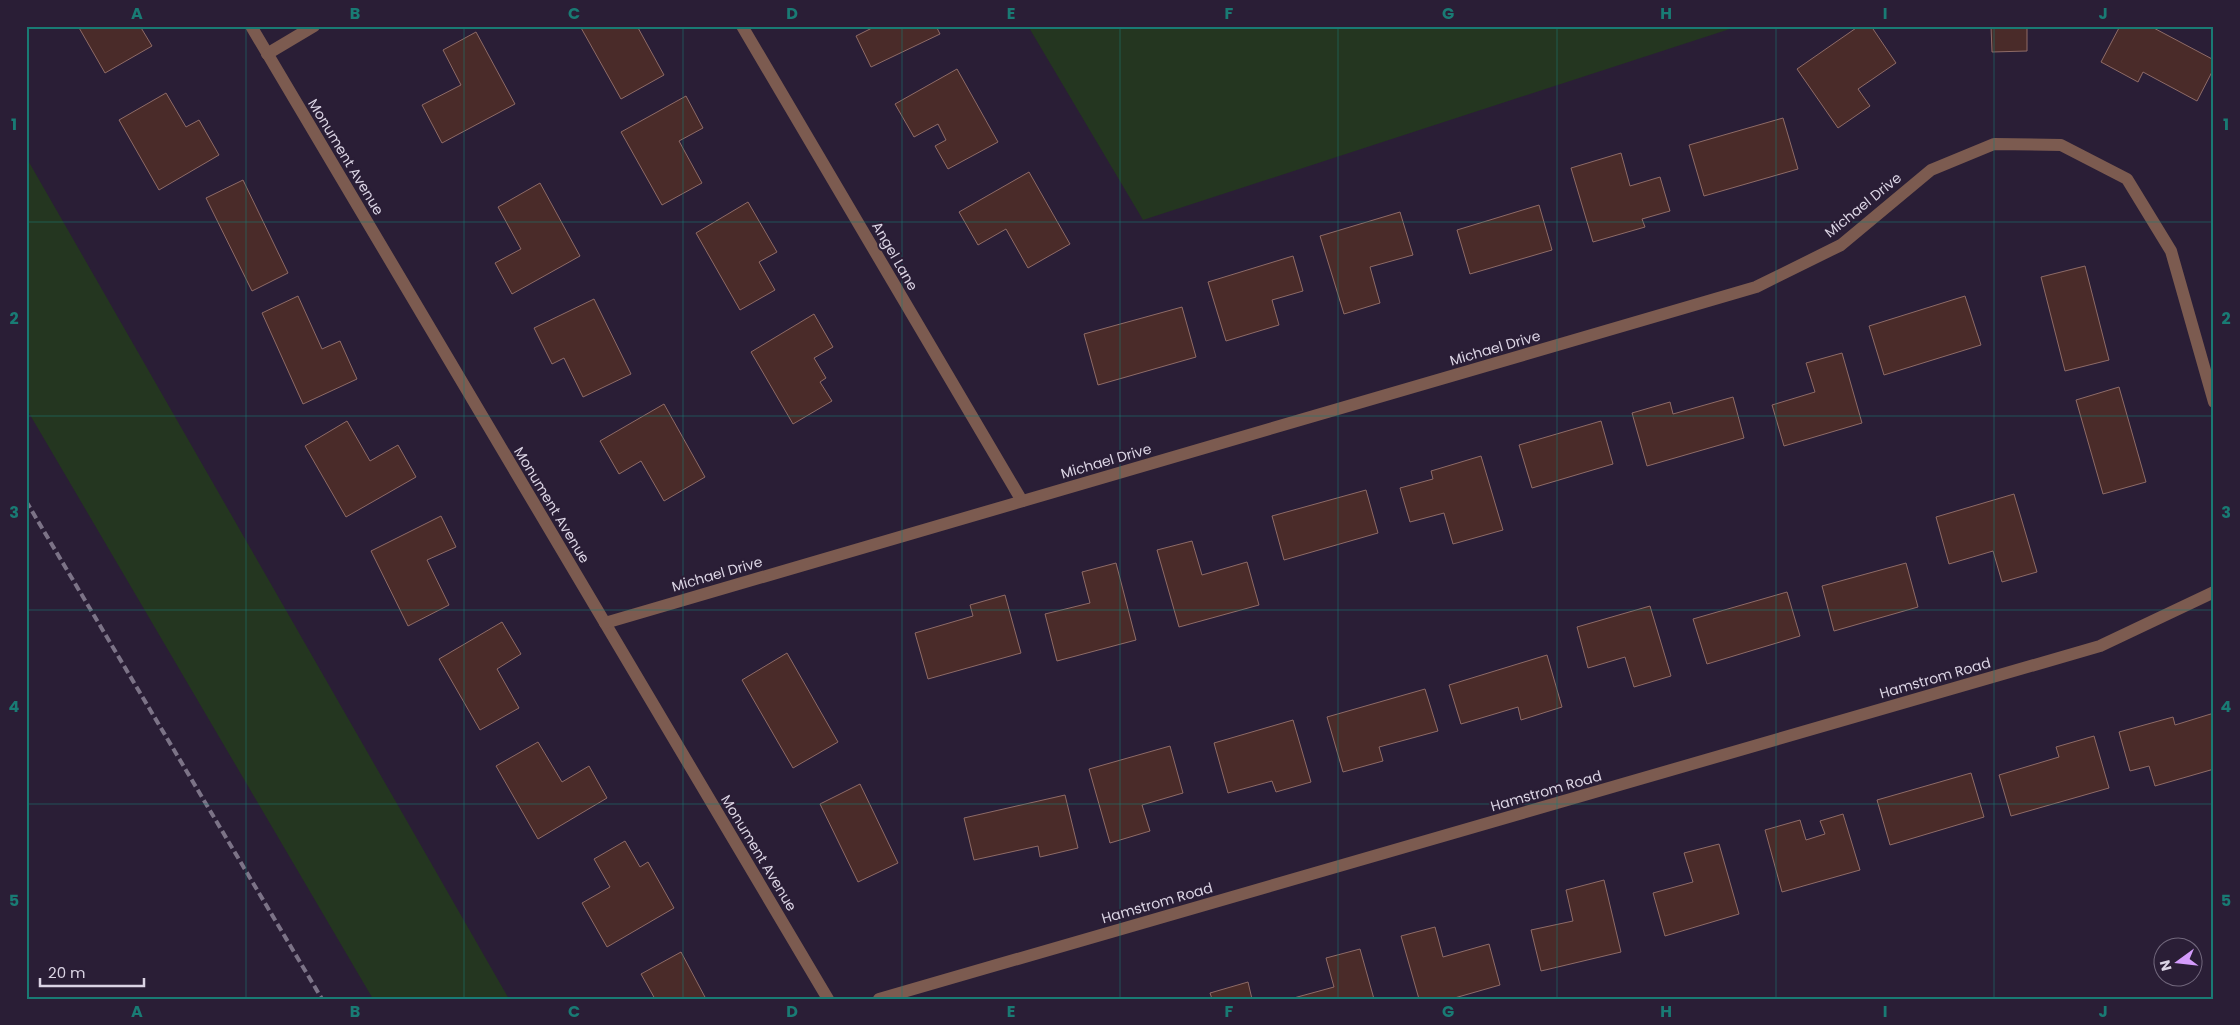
<svg xmlns="http://www.w3.org/2000/svg" width="2240" height="1025" font-family="Poppins,sans-serif">
<style>
.green{fill:#243620}
.building{fill:#4a2b29;stroke:#8e6b67}
.lines{fill:none;stroke-linecap:round;stroke-linejoin:round}
.minor{stroke:#7c5b50;stroke-width:12}
.rail{stroke:#7c7387;stroke-width:4;stroke-dasharray:8 4;stroke-linecap:butt}
.grid{fill:none;stroke:#197b74;stroke-width:1;stroke-opacity:0.55}
.labels{text-anchor:middle;dominant-baseline:central;stroke-width:4;stroke-linejoin:round;paint-order:stroke}
.street-label{font-size:14px;fill:#dbd4e4;stroke:#2a1e36}
.neatline{fill:none;stroke:#197b74;stroke-width:2}
.grid-label{font-size:16px;text-anchor:middle;font-weight:bold;fill:#197b74}
</style>
<rect width="100%" height="100%" fill="#2a1e36"/>
<g class="green">
<path d="M1028,26H1739L1143,220Z"/>
<path d="M26,157L509,999H373L26,408Z"/>
</g>
<g class="building">
<path d="M78,26H140L152,46L105,73Z"/>
<path d="M580,26H637L664,75L621,99Z"/>
<path d="M876,26H936L940,34L871,67L856,36Z"/>
<path d="M1859,26H1871L1896,63L1858,89L1870,106L1838,128L1797,69Z"/>
<path d="M1991,26H2027V51L1992,52Z"/>
<path d="M2120,26H2150L2214,60V68L2197,101L2143,72L2138,82L2101,62Z"/>
<path d="M476,32L515,104L442,143L422,105L461,85L443,50Z"/>
<path d="M957,69L998,142L948,169L935,146L946,140L938,124L914,137L895,104Z"/>
<path d="M166,93L186,127L199,120L219,155L159,190L119,120Z"/>
<path d="M686,96L703,128L679,141L702,183L662,205L621,132Z"/>
<path d="M1783,118L1798,169L1704,196L1689,145Z"/>
<path d="M1621,153L1630,186L1660,177L1670,211L1642,219L1645,227L1593,242L1571,168Z"/>
<path d="M1029,172L1070,244L1028,268L1006,229L978,245L959,212Z"/>
<path d="M243,180L288,273L252,291L206,198Z"/>
<path d="M540,183L580,256L512,294L495,263L521,249L498,207Z"/>
<path d="M748,202L777,252L759,262L775,290L740,310L696,233Z"/>
<path d="M1539,205L1552,250L1470,274L1457,230Z"/>
<path d="M1400,212L1413,255L1370,267L1380,303L1344,314L1320,236Z"/>
<path d="M1293,256L1303,291L1272,300L1279,325L1226,341L1208,282Z"/>
<path d="M2085,266L2109,360L2065,371L2041,277Z"/>
<path d="M298,296L322,349L340,341L357,379L303,404L262,313Z"/>
<path d="M1965,296L1981,345L1884,375L1869,326Z"/>
<path d="M594,299L631,374L583,397L564,358L552,364L534,328Z"/>
<path d="M1182,307L1196,357L1098,385L1084,334Z"/>
<path d="M814,314L833,347L814,358L826,378L820,382L832,401L793,424L751,352Z"/>
<path d="M1842,353L1862,423L1784,446L1772,405L1815,392L1806,363Z"/>
<path d="M2119,387L2146,482L2103,494L2076,400Z"/>
<path d="M1733,397L1744,438L1647,466L1632,413L1670,402L1673,414Z"/>
<path d="M664,404L705,477L664,501L641,461L619,474L600,441Z"/>
<path d="M347,421L370,461L398,445L416,477L346,517L305,446Z"/>
<path d="M1601,421L1613,464L1532,488L1519,445Z"/>
<path d="M1481,456L1503,530L1453,544L1444,513L1410,522L1400,488L1433,479L1431,471Z"/>
<path d="M1366,490L1378,533L1284,560L1272,516Z"/>
<path d="M2014,494L2037,572L2002,582L1993,551L1949,564L1936,517Z"/>
<path d="M441,516L456,547L427,560L449,605L408,626L371,551Z"/>
<path d="M1192,541L1202,575L1247,562L1259,605L1179,627L1157,550Z"/>
<path d="M1116,563L1136,640L1057,661L1045,614L1090,603L1082,572Z"/>
<path d="M1906,563L1918,607L1834,631L1822,586Z"/>
<path d="M1787,592L1800,636L1707,664L1693,619Z"/>
<path d="M1005,595L1021,653L928,679L915,633L973,616L970,605Z"/>
<path d="M1650,606L1671,676L1634,687L1625,657L1588,668L1577,627Z"/>
<path d="M502,622L521,654L497,669L519,708L480,730L439,659Z"/>
<path d="M787,653L838,742L793,768L742,680Z"/>
<path d="M1547,655L1562,707L1521,720L1518,707L1461,724L1449,685Z"/>
<path d="M1425,689L1438,731L1379,747L1383,761L1343,772L1327,717Z"/>
<path d="M2214,713V769L2155,786L2149,766L2130,771L2119,732L2173,717L2175,725Z"/>
<path d="M1293,720L1311,782L1276,792L1272,781L1228,793L1214,743Z"/>
<path d="M2094,736L2109,788L2011,816L1999,775L2059,757L2056,747Z"/>
<path d="M538,742L562,782L589,766L607,798L538,839L496,766Z"/>
<path d="M1170,746L1183,793L1142,805L1150,831L1110,843L1089,769Z"/>
<path d="M1971,773L1984,817L1890,845L1877,800Z"/>
<path d="M860,784L898,863L858,882L820,804Z"/>
<path d="M1065,795L1078,848L1040,857L1038,846L974,860L964,818Z"/>
<path d="M1843,814L1860,870L1782,892L1765,830L1800,820L1806,840L1825,834L1820,821Z"/>
<path d="M625,841L640,867L648,862L674,908L607,947L582,903L610,887L594,859Z"/>
<path d="M1719,844L1739,914L1665,936L1653,893L1693,882L1684,853Z"/>
<path d="M1604,880L1621,952L1541,971L1531,930L1573,921L1566,890Z"/>
<path d="M1435,927L1443,957L1489,944L1500,985L1451,999H1419L1401,936Z"/>
<path d="M1360,949L1374,999H1290L1334,987L1326,958Z"/>
<path d="M681,952L706,999H655L641,974Z"/>
<path d="M1248,982L1252,999H1212L1210,993Z"/>
</g>
<g class="lines">
<g class="minor">
<path d="M251,26L828,999"/>
<path d="M742,26L1022,501"/>
<path d="M267,54L314,26"/>
<path d="M605,623L1756,287L1841,245L1931,170L1994,144L2061,145L2127,179L2171,251L2214,402"/>
<path d="M879,999L2100,646L2214,592"/>
</g>
<path class="rail" d="M26,501L322,999"/>
</g>
<path class="grid" d="M246,26V999M464,26V999M683,26V999M902,26V999M1120,26V999M1338,26V999M1557,26V999M1776,26V999M1994,26V999M26,222H2214M26,416H2214M26,610H2214M26,804H2214"/>
<g class="labels">
<g class="street-label">
<text transform="translate(346 157) rotate(59)">Monument Avenue</text>
<text transform="translate(1863 205) rotate(-39)">Michael Drive</text>
<text transform="translate(895 256) rotate(60)">Angel Lane</text>
<text transform="translate(1495 348) rotate(-16)">Michael Drive</text>
<text transform="translate(1106 461) rotate(-16)">Michael Drive</text>
<text transform="translate(552 505) rotate(59)">Monument Avenue</text>
<text transform="translate(717 574) rotate(-16)">Michael Drive</text>
<text transform="translate(1935 678) rotate(-16)">Hamstrom Road</text>
<text transform="translate(1546 791) rotate(-16)">Hamstrom Road</text>
<text transform="translate(759 853) rotate(59)">Monument Avenue</text>
<text transform="translate(1157 903) rotate(-16)">Hamstrom Road</text>
</g>
</g>
<rect width="2240" height="1025" fill="none" stroke="#2a1e36" stroke-width="55"/>
<g transform="translate(2178 962) rotate(255)"><circle r="24" fill="#2a1e36" stroke="#71677c"/>
<path d="M0-4L9 19L0 12L-9 19Z" fill="#d49cfc"/>
<text y="-8" font-size="14" font-weight="bold" text-anchor="middle" fill="#dbd4e4">N</text>
</g>
<path d="M40 978v8h104v-8" fill="none" stroke="#dbd4e4" stroke-width="2.5"/>
<text x="48" y="978" font-size="15" fill="#dbd4e4" stroke="#2a1e36" stroke-width="4" paint-order="stroke">20 m</text>
<rect x="28" y="28" width="2184" height="970" class="neatline"/>
<g class="grid-label">
<text x="137" y="19">A</text>
<text x="355" y="19">B</text>
<text x="574" y="19">C</text>
<text x="792" y="19">D</text>
<text x="1011" y="19">E</text>
<text x="1229" y="19">F</text>
<text x="1448" y="19">G</text>
<text x="1666" y="19">H</text>
<text x="1885" y="19">I</text>
<text x="2103" y="19">J</text>
<text x="14" y="130">1</text>
<text x="2226" y="130">1</text>
<text x="14" y="324">2</text>
<text x="2226" y="324">2</text>
<text x="14" y="518">3</text>
<text x="2226" y="518">3</text>
<text x="14" y="712">4</text>
<text x="2226" y="712">4</text>
<text x="14" y="906">5</text>
<text x="2226" y="906">5</text>
<text x="137" y="1017">A</text>
<text x="355" y="1017">B</text>
<text x="574" y="1017">C</text>
<text x="792" y="1017">D</text>
<text x="1011" y="1017">E</text>
<text x="1229" y="1017">F</text>
<text x="1448" y="1017">G</text>
<text x="1666" y="1017">H</text>
<text x="1885" y="1017">I</text>
<text x="2103" y="1017">J</text>
</g>
</svg>
